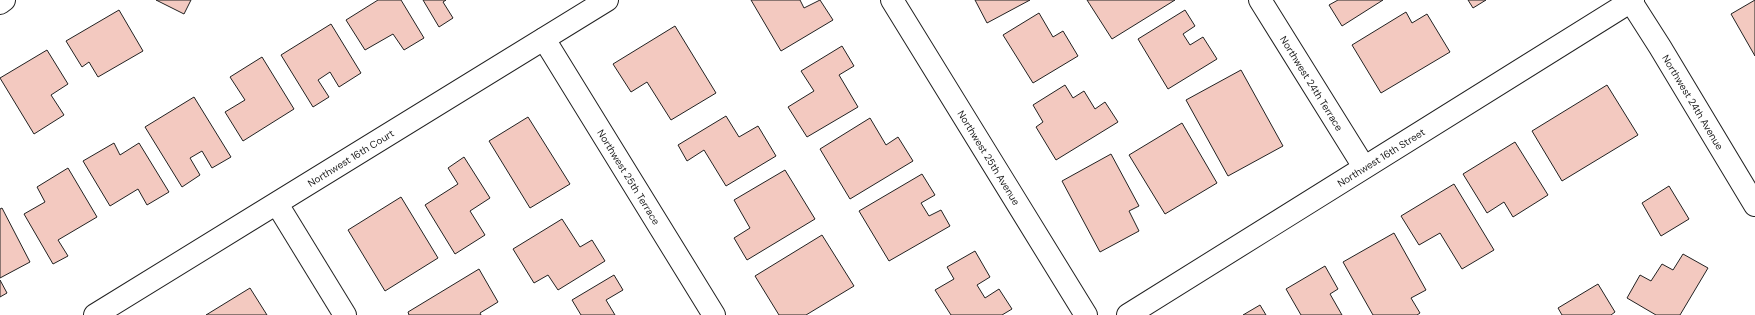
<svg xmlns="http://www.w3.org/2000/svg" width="1755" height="315" font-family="'DM Sans',sans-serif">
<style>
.building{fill:#f3c9c0;stroke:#222}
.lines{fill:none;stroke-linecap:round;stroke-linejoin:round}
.minor-casing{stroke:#222;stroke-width:24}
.minor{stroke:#fff;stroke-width:22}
.labels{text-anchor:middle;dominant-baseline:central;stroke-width:3;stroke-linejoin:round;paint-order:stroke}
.street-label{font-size:10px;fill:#222;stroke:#fff}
</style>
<rect width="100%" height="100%" fill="#fff"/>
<g class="building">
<path d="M156,0H191L184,14Z"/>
<path d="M378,0H401L424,38L404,50L393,34L365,50L346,20Z"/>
<path d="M423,0H446L443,2L453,18L439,27Z"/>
<path d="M751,0H800L804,8L820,0L833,20L781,51Z"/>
<path d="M975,0H1030L987,23Z"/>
<path d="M1087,0H1175L1112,39Z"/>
<path d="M1338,0H1383L1342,26L1329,5Z"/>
<path d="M1468,0H1486L1473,8Z"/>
<path d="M1755,0V56L1731,14Z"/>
<path d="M119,10L143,51L98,77L89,62L82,67L66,41Z"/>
<path d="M1185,10L1195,26L1183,34L1190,45L1203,37L1217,59L1168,89L1138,39Z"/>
<path d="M1406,12L1412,23L1427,14L1450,52L1381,93L1352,45Z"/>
<path d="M1039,13L1053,37L1063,31L1078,56L1033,83L1003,35Z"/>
<path d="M331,24L361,73L339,87L330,72L318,80L329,97L313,107L281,55Z"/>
<path d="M675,26L716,93L671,120L647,82L631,92L613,64Z"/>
<path d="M842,46L854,66L839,75L858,107L807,137L788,107L814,91L801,71Z"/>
<path d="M47,50L68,84L51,95L64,115L34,134L0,78Z"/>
<path d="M262,57L294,109L243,141L225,112L245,100L230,77Z"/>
<path d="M1241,70L1283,146L1228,176L1186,100Z"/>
<path d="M1065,85L1073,98L1084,91L1095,109L1105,102L1118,122L1056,160L1036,127L1043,122L1033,105Z"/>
<path d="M1607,85L1638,135L1562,181L1532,131Z"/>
<path d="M194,97L231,157L212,168L202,151L190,158L200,175L182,187L145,127Z"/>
<path d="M726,116L739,137L758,126L776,156L726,186L704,150L687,161L678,145Z"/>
<path d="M528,117L570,184L530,208L489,141Z"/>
<path d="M870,118L886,145L898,137L913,161L850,199L820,149Z"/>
<path d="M1182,123L1217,183L1165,214L1129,155Z"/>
<path d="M1515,142L1548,195L1513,217L1504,202L1487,213L1463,174Z"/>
<path d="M114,143L120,155L139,143L169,192L147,205L138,189L110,206L83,161Z"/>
<path d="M1111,154L1139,206L1129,211L1139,231L1100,252L1062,181Z"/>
<path d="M464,157L490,198L470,211L485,235L455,254L425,205L458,184L448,168Z"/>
<path d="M68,168L97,217L58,240L68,256L53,264L24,214L45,202L37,187Z"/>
<path d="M785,170L815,219L747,260L734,238L750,228L734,200Z"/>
<path d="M922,174L935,195L921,203L929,216L941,210L950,226L889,261L859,211Z"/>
<path d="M1454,184L1494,250L1462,269L1440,233L1419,245L1401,216Z"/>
<path d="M1669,186L1689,219L1661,236L1642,203Z"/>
<path d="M401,197L438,258L385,291L348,230Z"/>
<path d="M2,208L30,262L0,278V209Z"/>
<path d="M562,219L580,247L592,240L605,261L558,290L548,275L534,283L513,249Z"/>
<path d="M1394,233L1426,290L1411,298L1420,313L1417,315H1373L1343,262Z"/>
<path d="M822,235L854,286L806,315H779L755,276Z"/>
<path d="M975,251L990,277L977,285L985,298L999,289L1012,309L1002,315H951L935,290L954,279L947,267Z"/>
<path d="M1683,254L1708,268L1680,315H1656L1627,298L1640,275L1651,281L1662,264L1673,270Z"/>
<path d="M1325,266L1338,289L1330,294L1342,315H1301L1286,289Z"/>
<path d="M479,269L498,302L480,313L481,315H409L408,312Z"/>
<path d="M614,275L623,290L606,300L615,315H581L572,300Z"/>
<path d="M0,280L7,293L0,297Z"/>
<path d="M1598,284L1615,312L1611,315H1562L1558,308Z"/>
<path d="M250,288L267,315H206Z"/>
<path d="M1260,305L1266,315H1243Z"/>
</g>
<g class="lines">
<defs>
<g id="minor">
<path id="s1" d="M892,0L1086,315"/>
<path id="s2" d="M1260,0L1364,167"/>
<path id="s3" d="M1630,0L1660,47L1755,205"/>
<path d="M0,3L4,0"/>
<path id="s4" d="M544,39L714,315"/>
<path d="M277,204L345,315"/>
<path id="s5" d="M95,315L607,0"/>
<path id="s6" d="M1128,315L1633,0"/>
</g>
</defs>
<use href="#minor" class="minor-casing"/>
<use href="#minor" class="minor"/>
</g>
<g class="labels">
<g class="street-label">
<text stroke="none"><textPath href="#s2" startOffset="98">Northwest 24th Terrace</textPath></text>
<text stroke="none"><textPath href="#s3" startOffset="120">Northwest 24th Avenue</textPath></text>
<text stroke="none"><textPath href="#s6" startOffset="298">Northwest 16th Street</textPath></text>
<text stroke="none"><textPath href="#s5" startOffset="300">Northwest 16th Court</textPath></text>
<text stroke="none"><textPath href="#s1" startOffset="185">Northwest 25th Avenue</textPath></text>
<text stroke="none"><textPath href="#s4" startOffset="162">Northwest 25th Terrace</textPath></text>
</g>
</g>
</svg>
